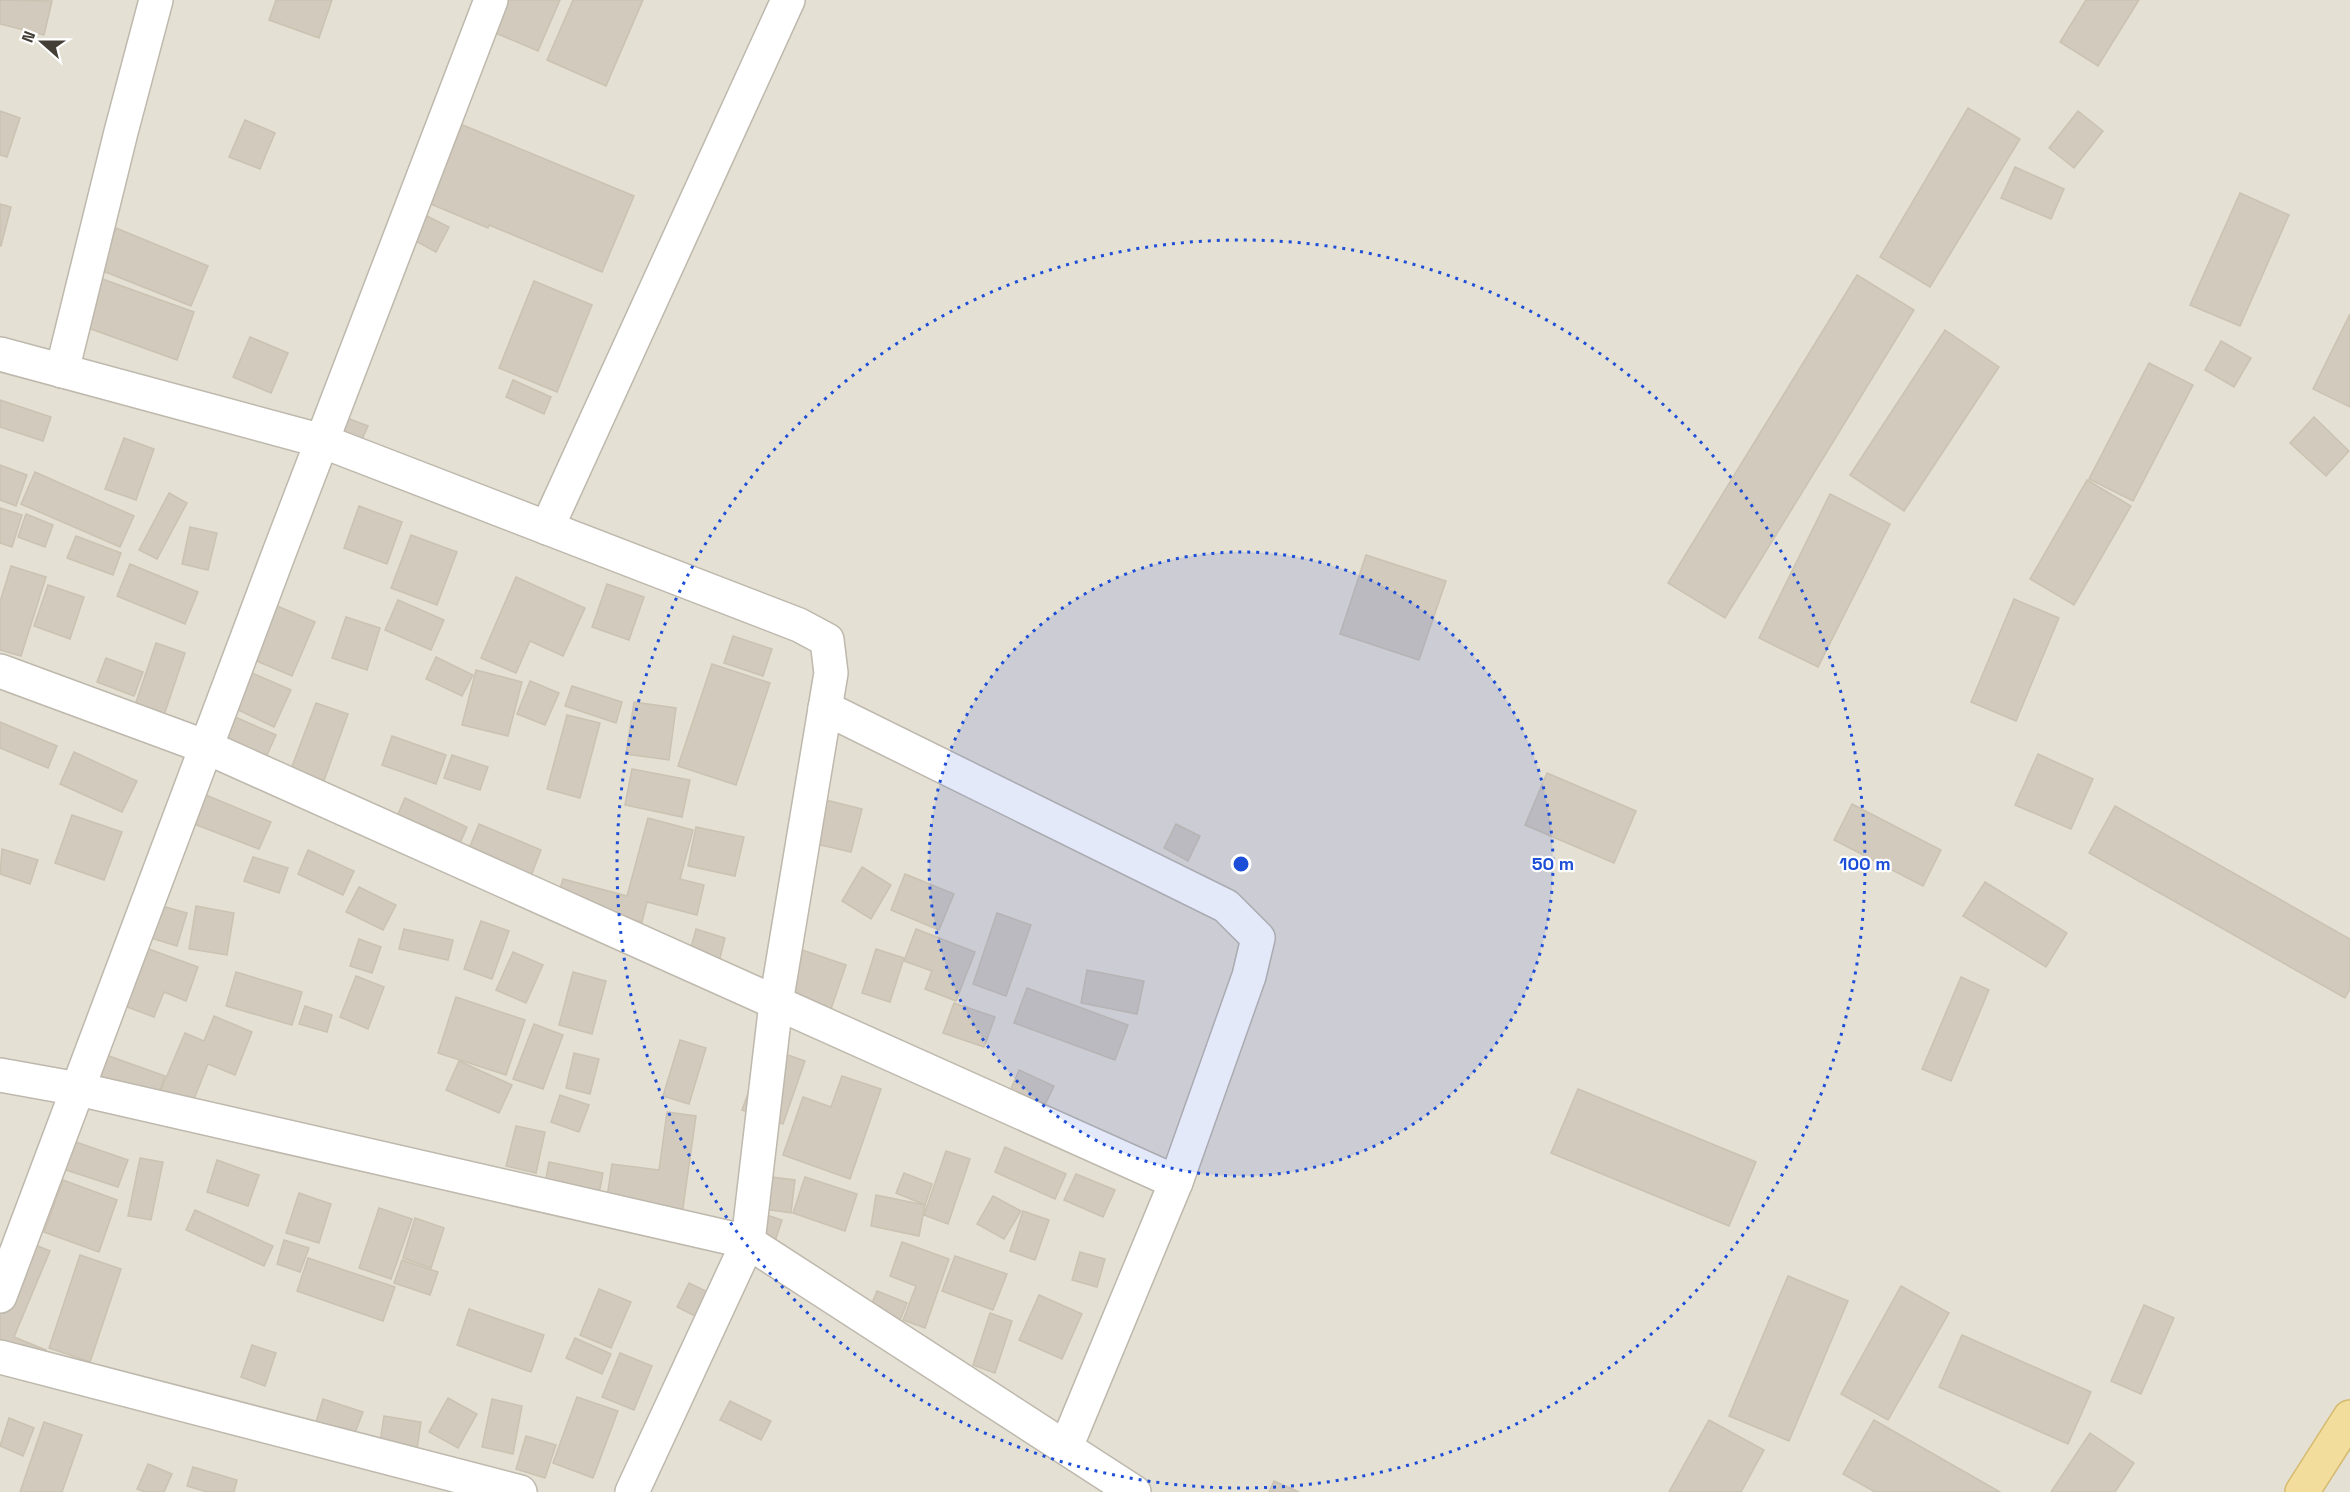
<svg xmlns="http://www.w3.org/2000/svg" width="2350" height="1492" font-family="'Space Grotesk',sans-serif">
<style>
.residential{fill:#e4e0d4}
.building{fill:#d1cabd;stroke:#cbc2b1;stroke-width:1.5}
.lines{fill:none;stroke-linecap:round;stroke-linejoin:round}
.minor-casing{stroke:#beb8ad;stroke-width:36}
.major-casing{stroke:#d5ba6f;stroke-width:36}
.minor{stroke:#fff;stroke-width:33}
.major{stroke:#f2dd9d;stroke-width:33}
.ring{fill:none;stroke:#1d4ed8;stroke-width:3;stroke-dasharray:3 6}
.centre{fill:#1d4ed8;stroke:#fff;stroke-width:3}
.ring-label{font-size:18px;text-anchor:middle;font-weight:bold;fill:#1d4ed8;stroke:#fff;stroke-width:4.5;stroke-linejoin:round;paint-order:stroke}
</style>
<rect width="100%" height="100%" fill="#f1eee6"/>
<rect class="residential" x="0" y="0" width="2350" height="1492"/>
<g class="building">
<path d="M0,0L52,1L44,35L0,24Z"/>
<path d="M276,0H332L319,38L269,20Z"/>
<path d="M488,0H560L538,51L477,25Z"/>
<path d="M573,0H643L606,86L547,60Z"/>
<path d="M2086,0H2139L2098,66L2060,42Z"/>
<path d="M1968,108L2020,139L1930,287L1880,257Z"/>
<path d="M0,111L20,118L7,157L0,155Z"/>
<path d="M2078,111L2103,131L2074,168L2049,148Z"/>
<path d="M245,120L275,133L260,169L229,157Z"/>
<path d="M458,123L634,196L602,272L489,225L488,228L426,202Z"/>
<path d="M2015,167L2064,189L2051,219L2001,198Z"/>
<path d="M2240,193L2289,215L2240,326L2190,305Z"/>
<path d="M0,204L11,207L1,246H0Z"/>
<path d="M409,207L449,227L436,252L397,231Z"/>
<path d="M116,228L208,266L191,306L98,269Z"/>
<path d="M1857,275L1914,310L1725,618L1668,583Z"/>
<path d="M94,276L194,312L177,360L77,324Z"/>
<path d="M534,281L592,305L557,392L499,368Z"/>
<path d="M2350,314V407L2313,389Z"/>
<path d="M1945,330L1999,367L1904,511L1850,475Z"/>
<path d="M250,337L288,353L271,393L233,377Z"/>
<path d="M2221,341L2251,358L2234,387L2205,370Z"/>
<path d="M2149,363L2193,385L2133,501L2089,479Z"/>
<path d="M513,380L551,397L544,414L506,397Z"/>
<path d="M0,400L51,417L43,441L0,427Z"/>
<path d="M334,413L368,426L360,444L327,431Z"/>
<path d="M2314,417L2349,451L2326,476L2290,443Z"/>
<path d="M124,438L154,449L136,500L105,489Z"/>
<path d="M0,465L27,475L16,506L0,500Z"/>
<path d="M35,472L134,516L120,547L21,504Z"/>
<path d="M2087,480L2131,506L2074,605L2030,579Z"/>
<path d="M169,493L187,503L157,559L139,550Z"/>
<path d="M1830,494L1890,524L1818,667L1759,638Z"/>
<path d="M359,506L402,522L387,564L344,548Z"/>
<path d="M0,508L22,515L12,547L0,543Z"/>
<path d="M26,514L53,525L45,547L18,537Z"/>
<path d="M190,527L217,533L208,570L182,564Z"/>
<path d="M411,535L457,552L437,605L391,588Z"/>
<path d="M76,536L121,553L113,575L67,558Z"/>
<path d="M1366,555L1446,581L1419,660L1340,634Z"/>
<path d="M130,564L198,592L185,624L117,596Z"/>
<path d="M11,566L46,577L21,656L0,650V602Z"/>
<path d="M516,577L585,608L563,656L530,641L516,673L481,658Z"/>
<path d="M607,584L644,597L629,640L592,627Z"/>
<path d="M48,585L84,597L70,639L34,626Z"/>
<path d="M2014,599L2059,618L2016,721L1971,702Z"/>
<path d="M263,600L315,622L292,676L240,654Z"/>
<path d="M398,600L444,620L431,650L385,630Z"/>
<path d="M346,617L380,628L367,670L332,658Z"/>
<path d="M733,636L772,649L763,676L724,663Z"/>
<path d="M156,643L185,653L156,739L127,729Z"/>
<path d="M436,657L473,675L462,696L426,679Z"/>
<path d="M106,658L143,672L134,696L97,682Z"/>
<path d="M712,664L770,683L736,785L678,766Z"/>
<path d="M476,670L522,682L508,736L462,725Z"/>
<path d="M250,672L291,690L274,727L234,708Z"/>
<path d="M530,681L559,693L545,725L517,714Z"/>
<path d="M572,686L622,702L616,723L565,706Z"/>
<path d="M634,702L676,708L669,760L626,754Z"/>
<path d="M316,703L348,714L321,789L288,777Z"/>
<path d="M567,715L600,723L580,798L547,789Z"/>
<path d="M233,716L276,735L262,766L220,747Z"/>
<path d="M0,722L57,746L48,768L0,748Z"/>
<path d="M392,736L446,755L436,784L382,765Z"/>
<path d="M74,752L137,781L122,812L60,784Z"/>
<path d="M2038,754L2093,779L2071,829L2015,805Z"/>
<path d="M452,755L488,767L480,790L444,778Z"/>
<path d="M632,769L690,780L682,817L625,805Z"/>
<path d="M1547,773L1636,811L1614,863L1525,825Z"/>
<path d="M201,793L271,822L259,849L189,822Z"/>
<path d="M810,796L862,809L851,852L799,840Z"/>
<path d="M405,798L467,827L457,850L395,821Z"/>
<path d="M1852,804L1941,850L1923,886L1834,840Z"/>
<path d="M2115,806L2350,939V989L2345,998L2089,853Z"/>
<path d="M72,815L122,832L104,880L55,863Z"/>
<path d="M648,818L693,830L680,879L704,885L697,915L647,902L642,922L557,899L563,879L627,896Z"/>
<path d="M479,824L541,850L529,881L466,856Z"/>
<path d="M1176,824L1200,836L1188,861L1164,848Z"/>
<path d="M696,827L744,837L735,876L688,866Z"/>
<path d="M2,849L38,860L30,884L0,874Z"/>
<path d="M308,850L354,871L343,895L298,874Z"/>
<path d="M253,857L288,868L279,893L244,881Z"/>
<path d="M862,867L891,885L871,919L842,901Z"/>
<path d="M905,874L954,894L939,930L891,910Z"/>
<path d="M1985,882L2067,933L2046,967L1963,916Z"/>
<path d="M359,887L396,905L383,930L346,912Z"/>
<path d="M148,902L187,913L177,946L138,934Z"/>
<path d="M196,906L234,913L227,955L189,949Z"/>
<path d="M997,913L1031,925L1006,996L973,984Z"/>
<path d="M481,921L509,931L492,979L464,969Z"/>
<path d="M404,929L453,940L448,960L399,949Z"/>
<path d="M696,929L725,938L718,966L688,959Z"/>
<path d="M916,929L975,952L956,1001L925,989L932,971L904,961Z"/>
<path d="M359,939L381,947L372,973L350,966Z"/>
<path d="M779,942L846,965L829,1015L762,992Z"/>
<path d="M135,944L198,967L186,1001L164,992L154,1017L114,1002Z"/>
<path d="M876,949L904,958L890,1002L862,993Z"/>
<path d="M513,952L543,965L526,1003L496,990Z"/>
<path d="M1087,970L1144,981L1137,1014L1081,1003Z"/>
<path d="M236,972L302,992L292,1025L226,1006Z"/>
<path d="M573,972L606,981L592,1034L559,1025Z"/>
<path d="M356,976L384,987L368,1029L340,1017Z"/>
<path d="M1961,977L1989,990L1951,1081L1922,1069Z"/>
<path d="M1027,988L1128,1025L1115,1060L1014,1023Z"/>
<path d="M456,997L525,1020L506,1075L438,1053Z"/>
<path d="M954,1003L995,1017L984,1047L943,1033Z"/>
<path d="M305,1006L332,1015L327,1032L299,1024Z"/>
<path d="M214,1016L252,1032L235,1075L208,1064L192,1104L160,1092L185,1033L204,1041Z"/>
<path d="M534,1024L563,1035L543,1089L513,1079Z"/>
<path d="M680,1040L706,1048L689,1104L663,1096Z"/>
<path d="M765,1047L805,1061L783,1124L742,1110Z"/>
<path d="M95,1051L165,1076L153,1111L82,1086Z"/>
<path d="M574,1053L599,1059L590,1094L566,1088Z"/>
<path d="M459,1061L512,1085L499,1113L446,1090Z"/>
<path d="M1019,1070L1054,1086L1042,1111L1008,1096Z"/>
<path d="M842,1076L881,1089L850,1179L783,1155L803,1097L831,1107Z"/>
<path d="M1578,1089L1756,1162L1729,1226L1551,1153Z"/>
<path d="M560,1095L589,1105L579,1132L551,1122Z"/>
<path d="M667,1112L696,1116L682,1215L606,1204L612,1164L659,1170Z"/>
<path d="M516,1126L545,1132L536,1173L506,1166Z"/>
<path d="M73,1141L128,1160L118,1187L63,1169Z"/>
<path d="M1005,1147L1066,1174L1055,1199L995,1172Z"/>
<path d="M946,1151L970,1159L948,1224L924,1215Z"/>
<path d="M140,1158L163,1162L151,1220L128,1216Z"/>
<path d="M217,1160L259,1175L248,1206L207,1192Z"/>
<path d="M549,1162L603,1173L598,1199L544,1189Z"/>
<path d="M741,1173L795,1180L791,1213L737,1205Z"/>
<path d="M904,1173L932,1184L925,1205L896,1193Z"/>
<path d="M1076,1174L1115,1190L1103,1217L1064,1200Z"/>
<path d="M805,1177L857,1194L845,1231L793,1213Z"/>
<path d="M63,1180L117,1200L99,1252L44,1232Z"/>
<path d="M299,1193L331,1204L319,1243L286,1233Z"/>
<path d="M876,1195L925,1205L919,1236L871,1226Z"/>
<path d="M993,1196L1021,1211L1004,1239L977,1224Z"/>
<path d="M379,1208L412,1219L391,1279L359,1268Z"/>
<path d="M745,1208L782,1220L769,1260Z"/>
<path d="M195,1210L273,1246L264,1266L186,1230Z"/>
<path d="M1023,1211L1049,1220L1035,1260L1010,1251Z"/>
<path d="M415,1218L444,1228L431,1268L403,1258Z"/>
<path d="M23,1240L50,1251L14,1337L46,1350L35,1377L0,1363V1296Z"/>
<path d="M284,1240L309,1248L300,1272L277,1264Z"/>
<path d="M902,1242L949,1259L925,1328L903,1320L916,1286L890,1276Z"/>
<path d="M1080,1252L1105,1259L1097,1287L1072,1280Z"/>
<path d="M80,1255L121,1269L90,1362L49,1348Z"/>
<path d="M955,1256L1007,1274L993,1310L942,1291Z"/>
<path d="M308,1258L395,1287L383,1321L297,1291Z"/>
<path d="M402,1260L438,1272L430,1295L394,1283Z"/>
<path d="M1788,1276L1848,1301L1789,1441L1729,1416Z"/>
<path d="M689,1283L712,1294L699,1318L677,1307Z"/>
<path d="M1901,1286L1949,1313L1888,1420L1841,1394Z"/>
<path d="M599,1289L631,1302L611,1348L580,1335Z"/>
<path d="M877,1291L907,1303L898,1325L868,1313Z"/>
<path d="M1039,1295L1082,1314L1062,1359L1019,1340Z"/>
<path d="M2144,1305L2174,1318L2141,1394L2111,1381Z"/>
<path d="M469,1309L544,1335L531,1372L457,1345Z"/>
<path d="M990,1313L1012,1321L995,1373L973,1365Z"/>
<path d="M1962,1335L2091,1392L2068,1444L1939,1387Z"/>
<path d="M575,1338L611,1354L602,1374L566,1358Z"/>
<path d="M252,1345L276,1353L265,1386L241,1377Z"/>
<path d="M620,1353L652,1366L634,1410L602,1397Z"/>
<path d="M577,1397L618,1411L593,1478L553,1463Z"/>
<path d="M448,1398L477,1414L458,1448L429,1432Z"/>
<path d="M323,1399L363,1412L353,1438L315,1425Z"/>
<path d="M492,1399L522,1406L513,1454L482,1447Z"/>
<path d="M730,1401L771,1421L761,1440L720,1420Z"/>
<path d="M384,1416L421,1422L417,1449L380,1442Z"/>
<path d="M9,1418L34,1428L23,1456L0,1446Z"/>
<path d="M1709,1420L1764,1450L1741,1492H1669Z"/>
<path d="M1874,1420L2000,1492H1875L1843,1474Z"/>
<path d="M44,1422L82,1435L62,1492H20Z"/>
<path d="M2090,1433L2134,1463L2115,1492H2051Z"/>
<path d="M526,1436L556,1445L545,1478L516,1469Z"/>
<path d="M148,1464L172,1474L164,1492H145L137,1489Z"/>
<path d="M193,1467L237,1480L234,1492H207L187,1486Z"/>
<path d="M1274,1481L1299,1492H1269Z"/>
</g>
<g class="lines">
<defs>
<g id="minor">
<path d="M0,354L322,441L799,625L827,640L831,673L776,1003L748,1242L632,1492"/>
<path d="M62,371L121,132L156,0"/>
<path d="M547,528L788,0"/>
<path d="M0,671L206,747L1176,1182"/>
<path d="M825,708L1226,906L1258,938L1249,976L1176,1182L1066,1447"/>
<path d="M0,1075L78,1089L748,1242L1134,1492"/>
<path d="M0,1296L279,553L491,0"/>
<path d="M0,1357L520,1492"/>
</g>
<path id="major" d="M2302,1492L2350,1417"/>
</defs>
<use href="#minor" class="minor-casing"/>
<use href="#major" class="major-casing"/>
<use href="#minor" class="minor"/>
<use href="#major" class="major"/>
</g>
<circle cx="1241" cy="864" r="312" fill="#1d4ed8" fill-opacity=".12"/>
<g class="ring">
<circle cx="1241" cy="864" r="312"/>
<circle cx="1241" cy="864" r="624"/>
</g>
<circle cx="1241" cy="864" r="9" class="centre"/>
<g class="ring-label">
<text x="1553" y="870">50 m</text>
<text x="1865" y="870">100 m</text>
</g>
<g transform="translate(42 42) rotate(291)" stroke="#ffffff" stroke-width="4.5" paint-order="stroke">
<path d="M0-4.5L10 22L0 15L-10 22Z" fill="#433e36"/>
<text y="-9" font-size="16" font-weight="bold" text-anchor="middle" fill="#433e36">N</text>
</g>
</svg>
